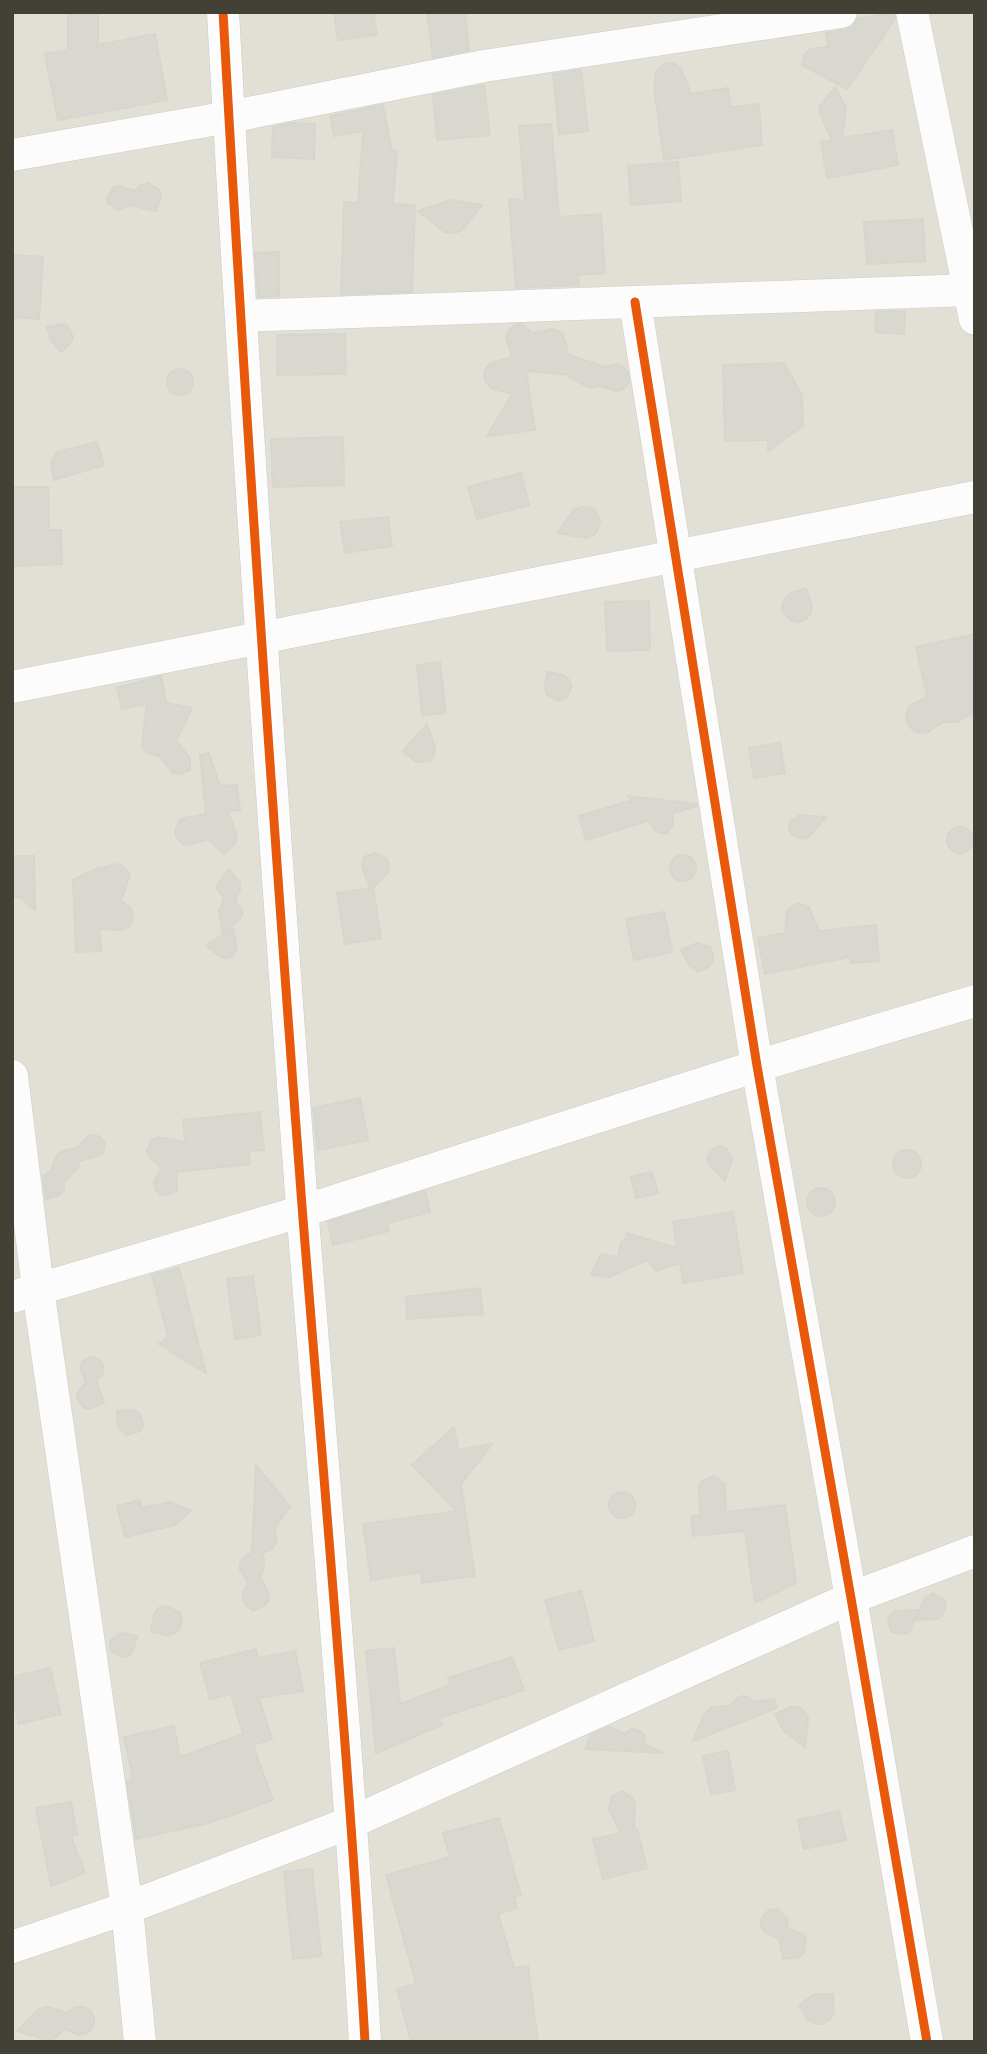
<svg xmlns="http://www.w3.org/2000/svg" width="987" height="2054" font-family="'Fira Sans',sans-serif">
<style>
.residential{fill:#e2e0d5}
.building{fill:#d8d7d0;stroke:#d6d5ce;stroke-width:2}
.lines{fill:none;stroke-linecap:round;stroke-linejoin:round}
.minor-casing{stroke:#cccbc5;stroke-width:33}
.minor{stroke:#fcfcfc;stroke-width:32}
.cycleway-casing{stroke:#fff;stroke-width:13}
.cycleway{stroke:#e8590c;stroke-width:9}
</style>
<rect width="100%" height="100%" fill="#eeeee8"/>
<rect class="residential" x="12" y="12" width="963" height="2030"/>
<g class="building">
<path d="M68,12H98V45L155,34L167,100L58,120L45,54L68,50Z"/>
<path d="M334,12H373L377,35L338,40Z"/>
<path d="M427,12H465L469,50L433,58Z"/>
<path d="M894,13L895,19L847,89L802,65L805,54L810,49L828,47L826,33L844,30L852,27L858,19Z"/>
<path d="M668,63L675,64L681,69L691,94L728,88L731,107L759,104L762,145L664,160L654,87L656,72L661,66Z"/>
<path d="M581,70L588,131L559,134L553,74Z"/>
<path d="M484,85L490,135L437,140L433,95Z"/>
<path d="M835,87L846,108L842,138L892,130L898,165L827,178L821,142L832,140L820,113V106Z"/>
<path d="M383,105L392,151H397L393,204L415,205L412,292L341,294L344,202L358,203L363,131L334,136L330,116Z"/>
<path d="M292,123L315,124L314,159L272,157L273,127Z"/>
<path d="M551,124L559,217L601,214L605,273L578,275L579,285L516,288L509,199L525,201L519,126Z"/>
<path d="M678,162L681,201L631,205L628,166Z"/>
<path d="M148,183L159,190L161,196L156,211L130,205L119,210L108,203L107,197L114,187L120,186L135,191L141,185Z"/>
<path d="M450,200L482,205L461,231L453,233L445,232L418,211Z"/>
<path d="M923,219L925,261L867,264L864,222Z"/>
<path d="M279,252V296L258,297L255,253Z"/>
<path d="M12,255L43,257L39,319L12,317Z"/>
<path d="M905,311L904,334L875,332L876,312Z"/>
<path d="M62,324L68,326L73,337L71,343L61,352L51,341L47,327Z"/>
<path d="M522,324L532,333L552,329L558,331L563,335L569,355L605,367L617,364L623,367L627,371L629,381L627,385L622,390L615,391L600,386L590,388L568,376L572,375L526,371L535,430L487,436L512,394L491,388L486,382L484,375L486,368L491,363L512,357L506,338L508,332L514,325Z"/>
<path d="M345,334L346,374L277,375V335Z"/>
<path d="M784,363L802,395L803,426L768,451V440L725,441L723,365Z"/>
<circle cx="180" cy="382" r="13"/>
<path d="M343,437L344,485L273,487L271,439Z"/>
<path d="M97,442L104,465L54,480L51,463L57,452Z"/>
<path d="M521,473L529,505L477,519L468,487Z"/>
<path d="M13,487H48L49,530H61L62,564L12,566Z"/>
<path d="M583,507L591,508L597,513L600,521L598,529L594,535L586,538L557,533L575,509Z"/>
<path d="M388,517L392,546L345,553L340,522Z"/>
<path d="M806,588L812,606L811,613L806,619L799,622L791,620L785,615L782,608L784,600L789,594Z"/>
<path d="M649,601L650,650L607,651L605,602Z"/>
<path d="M975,634V712L957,722H943L928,732L919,733L912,729L907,722L906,713L910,706L927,696L916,647Z"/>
<path d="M440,662L446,713L422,715L417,665Z"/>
<path d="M547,672L564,675L569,680L572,686L566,698L559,701L547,695L545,688Z"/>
<path d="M161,676L166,703L192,708L176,741L190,758V770L180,774L173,773L159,756L150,754L145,750L142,744L147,704L122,709L117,688Z"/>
<path d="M427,724L435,748L434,755L430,761L416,762L403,751Z"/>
<path d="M780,743L785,773L754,778L749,748Z"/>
<path d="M209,753L220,786L237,785L240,810L228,811L237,836L235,843L224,854L208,839L189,845L182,843L177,839L175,832L177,825L181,819L206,814L200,755Z"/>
<path d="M628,796L696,804L697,806L673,813V825L666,834L655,831L648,821L586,840L579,816L629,801V803L632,802Z"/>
<path d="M800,815L826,817L809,837L803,839L791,834L789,828L790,822Z"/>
<circle cx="960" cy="840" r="13"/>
<path d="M375,853L387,859L389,865L388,872L373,888L381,938L345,944L337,893L370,888L362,867L364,857Z"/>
<circle cx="683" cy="868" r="13"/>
<path d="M12,856H34L35,910L20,897H12Z"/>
<path d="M117,864L123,866L130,874L121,901L130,907L133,914L132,921L128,927L122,930L100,929L101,951L76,952L73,880L96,869Z"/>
<path d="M229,869L240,883V890L235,899L243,913L240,919L223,934L219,911L224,897L216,888Z"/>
<path d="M797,903L809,907L819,931L876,925L879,961L851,963L850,957L765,974L758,938L785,933L787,910Z"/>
<path d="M664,912L672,952L634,960L626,919Z"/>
<path d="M233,929L237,947L234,954L228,958L221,957L206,945Z"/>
<path d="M697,943L710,947L713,954V962L708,967L698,972L689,965L681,950Z"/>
<path d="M360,1098L368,1140L318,1150L313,1108Z"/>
<path d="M260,1112L264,1150L249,1151L250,1164L176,1172L177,1191L166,1195L159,1194L155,1189L154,1181L162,1168L149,1157L147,1151L152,1139L159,1137L185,1142L183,1120Z"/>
<path d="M93,1135L100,1137L105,1143L104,1150L101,1155L80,1161L77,1169L64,1181V1190L59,1195L46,1199L43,1176L51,1171L56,1156L62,1151L78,1148L87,1137Z"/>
<path d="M720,1146L726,1148L732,1159L725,1181L709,1164L707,1158L714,1148Z"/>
<circle cx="907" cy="1164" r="14"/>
<path d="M652,1172L658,1193L636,1198L631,1177Z"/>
<circle cx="821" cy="1202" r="14"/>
<path d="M425,1191L430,1212L387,1223L389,1231L333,1245L328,1222Z"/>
<path d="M733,1212L743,1273L683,1283L680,1263L656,1271L647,1260L609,1277L591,1275L601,1254L618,1257L621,1242L629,1236L626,1233L677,1248L673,1222Z"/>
<path d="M179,1268L206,1373L159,1344L168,1337L152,1275Z"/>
<path d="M253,1276L261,1335L235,1339L227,1279Z"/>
<path d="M480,1288L483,1314L407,1319L406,1297Z"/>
<path d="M95,1357L101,1361L104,1368L102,1375L96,1380L104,1403L90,1409L84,1408L77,1398L78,1392L86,1382L80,1369L82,1362L88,1358Z"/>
<path d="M132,1410L139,1413L142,1419L143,1425L140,1431L127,1435L118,1427L117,1411Z"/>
<path d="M454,1427L458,1450L492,1444L461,1484L475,1576L422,1583L421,1572L371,1580L363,1524L457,1511L412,1465Z"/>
<path d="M256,1465L290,1507L275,1527L276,1543L272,1549L263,1553L264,1569L260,1577L269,1594L268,1601L264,1606L254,1611L246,1605L243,1599V1592L249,1584L240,1570V1564L243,1558L252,1553Z"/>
<path d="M714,1476L725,1485L726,1512L785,1505L796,1583L755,1603L745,1531L693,1536L691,1516L700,1515L699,1487L702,1481Z"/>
<circle cx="622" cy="1505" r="13"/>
<path d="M140,1500L142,1508L170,1502L191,1510L175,1525L125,1537L117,1506Z"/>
<path d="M581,1591L594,1641L559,1650L545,1600Z"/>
<path d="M933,1593L942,1598L946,1603L943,1615L938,1619L914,1620L910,1631L904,1634L892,1632L888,1621L890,1615L896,1611L918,1610L914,1619L925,1599Z"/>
<path d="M166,1606L180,1613L182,1620L180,1628L175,1633L167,1635L151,1632L154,1614L159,1608Z"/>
<path d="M121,1633L137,1636L133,1650L129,1655L123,1657L112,1652L110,1646L111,1640Z"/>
<path d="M394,1648L400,1704L450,1685L448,1678L512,1657L524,1690L439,1718L442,1725L376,1753L366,1651Z"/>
<path d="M256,1649L258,1658L295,1651L303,1691L259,1698L272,1739L253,1745L273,1800L209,1823L136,1839L127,1781L133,1780L124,1737L174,1726L180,1757L243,1734L231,1694L210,1699L200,1663Z"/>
<path d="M50,1668L61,1714L19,1724L12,1696V1677Z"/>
<path d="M743,1696L749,1698L754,1702L774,1699L777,1708L693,1741L705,1713L711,1708L731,1705L737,1698Z"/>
<path d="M791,1707H799L805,1712L808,1718L805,1747L783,1730L775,1714Z"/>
<path d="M609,1727L625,1734L631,1729L638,1730L644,1734L645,1744L663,1753L585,1749L591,1735Z"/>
<path d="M728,1751L735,1790L711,1794L703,1756Z"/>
<path d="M622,1791L631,1797L635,1803L634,1830L637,1829L647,1868L603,1879L593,1839L621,1833L609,1809L612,1796Z"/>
<path d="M71,1802L77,1835L71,1836L85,1873L51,1886L36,1808Z"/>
<path d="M839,1811L846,1840L804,1849L798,1820Z"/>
<path d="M499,1818L521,1895L514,1897L517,1908L498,1914L514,1968L528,1966L538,2042H411L397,1989L416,1984L386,1875L450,1857L443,1833Z"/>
<path d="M312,1869L321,1956L293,1959L284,1872Z"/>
<path d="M777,1909L787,1918L788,1929L802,1934L806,1939L804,1953L799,1957L783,1959L779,1938L765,1933L761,1927V1920L764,1914L770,1910Z"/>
<path d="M815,1994H833L834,2013L830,2019L823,2024H815L808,2020L799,2005Z"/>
<path d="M48,2007L67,2013L75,2007H83L90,2010L94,2016V2023L91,2030L85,2034L78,2035L65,2029L55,2038L47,2040L17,2031L39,2009Z"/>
</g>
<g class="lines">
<defs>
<g id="minor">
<path d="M223,12C245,410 272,808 302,1206C324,1484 349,1763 365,2042"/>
<path d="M912,12L975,319"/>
<path d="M12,155L229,117L484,66L841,12"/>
<path d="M635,302L757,1066L851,1598L927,2042"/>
<path d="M241,316L969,290"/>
<path d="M12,687L975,497"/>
<path d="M12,1076L38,1289L127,1908L140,2042"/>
<path d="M12,1297L303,1211L757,1066L975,1001"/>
<path d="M12,1947L127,1908L352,1822L851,1598L975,1551"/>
</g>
</defs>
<use href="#minor" class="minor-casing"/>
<use href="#minor" class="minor"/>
<defs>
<g id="cycleway">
<path d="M223,12C245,410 272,808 302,1206C324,1484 349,1763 365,2042"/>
<path d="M635,302L757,1066L851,1598L927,2042"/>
</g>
</defs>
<use href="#cycleway" class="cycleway-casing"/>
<use href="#cycleway" class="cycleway"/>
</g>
<rect width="987" height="2054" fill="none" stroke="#434035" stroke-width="28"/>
</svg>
